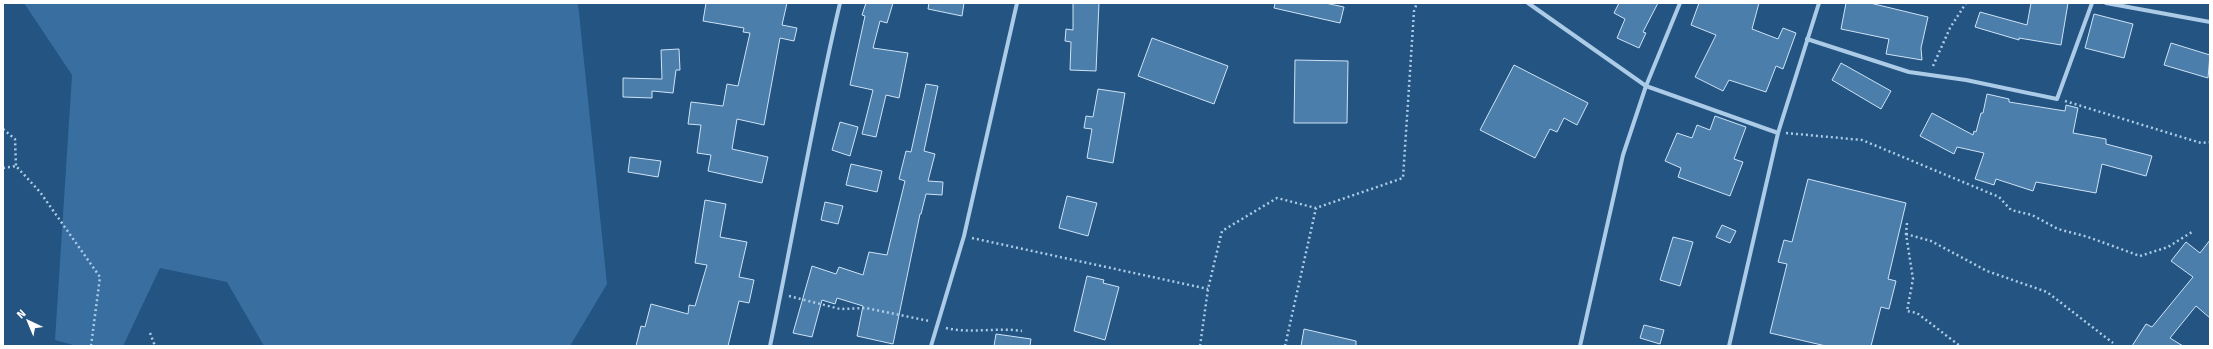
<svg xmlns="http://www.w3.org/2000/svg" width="2213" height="349" font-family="'Fira Sans',sans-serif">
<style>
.green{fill:#386ea0}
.building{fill:#4b7eab;stroke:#cee3f6}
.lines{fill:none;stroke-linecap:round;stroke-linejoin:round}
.path{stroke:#abcbe7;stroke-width:2.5;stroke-dasharray:2 3;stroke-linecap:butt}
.minor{stroke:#abcbe7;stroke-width:4}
</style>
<rect width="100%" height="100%" fill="#235482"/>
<path class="green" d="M24,3H578L607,284L570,346H264L227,282L160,268L123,346H77L55,340L72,75Z"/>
<g class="building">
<path d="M706,3H787L782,25L797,28L794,41L780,38L764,125L737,119L732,149L768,157L762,183L708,171L711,155L697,153L701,125L688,124L691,102L723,106L727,84L738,86L750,33L743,32L744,28L703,21Z"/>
<path d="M866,3H893L887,23L880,21L873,48L908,53L899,98L886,95L876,137L862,134L873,90L850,85L865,16L862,15Z"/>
<path d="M929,3H964L962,16L928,9Z"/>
<path d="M1073,3H1099L1096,71L1070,70L1071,42L1065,41L1066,29L1073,30Z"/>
<path d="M1275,3H1325L1344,7L1340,23L1274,8Z"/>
<path d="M1619,3H1658L1643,32L1646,33L1639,48L1617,38L1625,19L1614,13Z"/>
<path d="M1699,3H1759L1752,29L1778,39L1783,28L1796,33L1783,69L1776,66L1766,92L1729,80L1723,91L1695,77L1716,35L1691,25Z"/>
<path d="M1846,3H1870L1928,17L1921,48L1922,60L1886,54L1889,39L1841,29Z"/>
<path d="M2031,3H2068L2061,45L2019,38V40L1975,27L1980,12L2027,25Z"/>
<path d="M2094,14L2133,24L2124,58L2085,48Z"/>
<path d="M1152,38L1228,66L1214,104L1138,76Z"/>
<path d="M2171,43L2210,55L2208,78L2164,65Z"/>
<path d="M679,49L680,70H676L673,93L652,91V98L623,97V78L662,79L661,50Z"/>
<path d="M1295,60L1348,61L1347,123H1294Z"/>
<path d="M1841,63L1891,91L1881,109L1832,80Z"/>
<path d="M1514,65L1588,103L1577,125L1564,118L1557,132L1550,129L1535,158L1480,130Z"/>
<path d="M926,84L938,86L924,151L935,154L928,181L943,182L942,195L926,194L921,214H920L893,344L857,336L863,306L837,298L835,304L822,300L812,337L793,333L812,266L836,274L839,267L863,275L869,252L887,255L905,181L899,179L906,151L911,152Z"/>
<path d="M1098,89L1125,93L1113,163L1087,158L1092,129L1084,128L1086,116L1093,117Z"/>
<path d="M1987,94L2009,99V102L2065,111L2066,105L2078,108L2073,133L2106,139V144L2152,156L2146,176L2102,164L2096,193L2036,182L2033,191L1996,179L1994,185L1975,179L1984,153L1957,147L1954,154L1920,136L1932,113L1973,135L1974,131L1976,132L1981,113H1983Z"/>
<path d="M1715,116L1746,127L1734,159L1743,162L1730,196L1678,177L1681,168L1665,161L1677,133L1692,138L1697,125L1710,130Z"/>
<path d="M840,122L858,127L850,156L832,150Z"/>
<path d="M630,157L661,161L658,177L628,172Z"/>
<path d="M851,164L882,171L877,192L846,185Z"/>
<path d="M1808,179L1906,203L1888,279L1896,281L1889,309L1881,307L1871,346H1826L1770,333L1787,264L1778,262L1784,240L1792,242Z"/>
<path d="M1067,196L1097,203L1088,236L1059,228Z"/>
<path d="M705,200L726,204L720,237L747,242L739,277L754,280L749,303L739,301L728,346H636L641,326L645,327L651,304L688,314L689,305L695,306L707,265L695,263Z"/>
<path d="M825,202L843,206L838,224L821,220Z"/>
<path d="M1722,225L1736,231L1730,243L1716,237Z"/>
<path d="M1673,237L1693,242L1680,286L1660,280Z"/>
<path d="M2210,240V318L2196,306L2170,338L2183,346H2132L2146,324L2152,327L2193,277L2171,261L2186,242L2200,253Z"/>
<path d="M1087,276L1104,280L1103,283L1119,287L1105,340L1074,331Z"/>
<path d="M1644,325L1664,330L1660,344L1640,338Z"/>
<path d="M1304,329L1356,341V346H1301Z"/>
<path d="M996,334L1031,339L1030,346H994Z"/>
</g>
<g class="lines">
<g class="path">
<path d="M1933,66L1950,28L1966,3"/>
<path d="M2065,101L2201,143L2210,142"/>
<path d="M3,129L15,139L16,166"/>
<path d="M1786,133L1862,140L1999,197L2011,210L2032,215L2058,229L2088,237L2140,256L2168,247L2192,232"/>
<path d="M3,168L16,166L40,192L100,277L91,346"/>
<path d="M1907,223L1906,234L1913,279L1907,311L1917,313L1960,346"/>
<path d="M1906,234L1931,241L1987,271L2047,292L2113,343"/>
<path d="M972,238L1208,289"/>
<path d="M789,296L840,309L866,308L929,321"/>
<path d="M946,328C971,334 997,327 1022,331"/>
<path d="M150,333L155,346"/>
<path d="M1200,346L1208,289L1222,231L1277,198L1316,208L1403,178L1414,11L1417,3"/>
<path d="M1285,346L1316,208"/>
</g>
<g class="minor">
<path d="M1528,3L1646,86L1778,133L1729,346"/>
<path d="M2106,3L2210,22"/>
<path d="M1807,39L1909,72L1966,80L2057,99L2092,3"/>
<path d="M1778,133L1819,3"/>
<path d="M770,346C794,232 813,117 840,3"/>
<path d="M931,346L964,236L1017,3"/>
<path d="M1580,346L1623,155L1646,86L1680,3"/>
</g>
</g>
<rect width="2213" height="349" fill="none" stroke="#ffffff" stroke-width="8"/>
<g transform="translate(28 321) rotate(316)" stroke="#235482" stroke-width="3" paint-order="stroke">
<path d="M0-3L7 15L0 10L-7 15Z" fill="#ffffff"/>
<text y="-6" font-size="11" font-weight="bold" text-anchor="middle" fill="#ffffff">N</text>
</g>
</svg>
